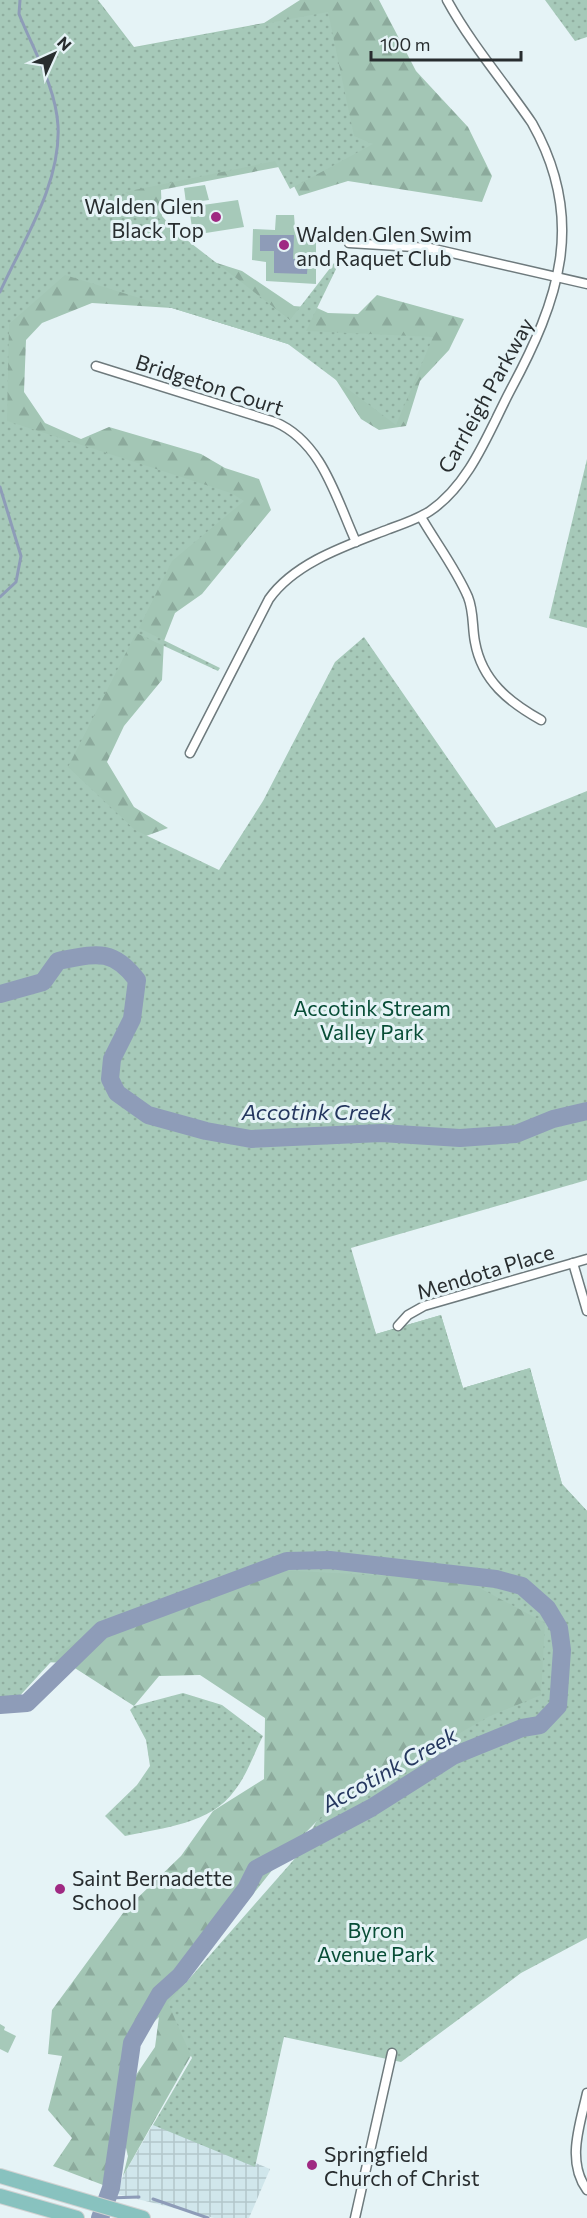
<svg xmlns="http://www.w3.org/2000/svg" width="587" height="2218" font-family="Commissioner,sans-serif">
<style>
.industrial{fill:url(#industrial-grid)}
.grass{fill:#a6c9b9}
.forest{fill:url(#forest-firs);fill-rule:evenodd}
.park{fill:url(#park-dots)}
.water{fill:#8e9cb8}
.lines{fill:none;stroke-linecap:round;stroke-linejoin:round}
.stream{stroke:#8e9cb8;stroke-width:3}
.river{stroke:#8e9cb8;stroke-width:18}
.minor-casing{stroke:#6e7a7d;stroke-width:11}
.primary-casing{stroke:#d0d1d1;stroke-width:16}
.minor{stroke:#fff;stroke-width:8}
.primary{stroke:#88c2bf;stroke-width:14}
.poi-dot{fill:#9f2982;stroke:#e5f3f6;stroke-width:2}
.labels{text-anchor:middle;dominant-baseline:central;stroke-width:6;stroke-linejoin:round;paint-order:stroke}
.poi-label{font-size:21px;fill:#282d2f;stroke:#e5f3f6;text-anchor:start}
.street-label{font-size:21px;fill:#282d2f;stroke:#e5f3f6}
.park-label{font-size:21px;fill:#084d36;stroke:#e5f3f6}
.water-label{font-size:22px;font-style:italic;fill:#25375f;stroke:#e5f3f6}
</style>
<defs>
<pattern id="industrial-grid" width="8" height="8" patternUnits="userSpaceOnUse" patternTransform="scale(1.5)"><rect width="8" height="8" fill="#d0e6eb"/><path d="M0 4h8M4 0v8" fill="none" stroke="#b3c6ca"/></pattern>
<pattern id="forest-firs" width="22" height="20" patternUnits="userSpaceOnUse" patternTransform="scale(1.5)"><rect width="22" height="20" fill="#a3c6b5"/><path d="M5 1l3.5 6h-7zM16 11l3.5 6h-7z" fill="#8caa9c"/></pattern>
<pattern id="park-dots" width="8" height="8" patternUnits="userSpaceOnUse" patternTransform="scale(1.5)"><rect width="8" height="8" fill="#a6c9b9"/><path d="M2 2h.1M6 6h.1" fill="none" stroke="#8fad9f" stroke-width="1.8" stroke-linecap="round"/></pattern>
</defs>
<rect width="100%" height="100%" fill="#e5f3f6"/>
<path class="industrial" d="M155,2121L270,2169L249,2218H214L117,2194L123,2176Z"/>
<g class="grass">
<path d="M205,185L209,200L186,203L184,188Z"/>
<path d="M238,200L244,227L193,235L189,207Z"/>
<path d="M276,215H294L295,228H316V284L266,281V262L252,260L253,229L275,230Z"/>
<path d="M0,2024L5,2027L4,2030L16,2036L8,2053L0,2049Z"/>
</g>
<g class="forest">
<path d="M0,0H98L134,47L264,23L300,0H379L416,71L468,127L492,176L482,202L348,181L299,196L284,166L161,190L162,216L198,257L242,271L294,306L317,308L328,313L358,314L377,295L464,319L449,350L420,381L406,426L379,430L361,419L324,361L288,344L172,308L92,303L42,323L26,340L24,392L45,423L81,439L109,427L201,454L225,468L259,479L271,510L202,594L175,613L164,641L162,680L124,726L107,762L134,807L168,828L0,889Z"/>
<path d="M339,1233L376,1334L441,1315L463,1388L530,1368L562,1484L587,1511V1718L415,1781L316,1822L285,1854L195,1967L173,2004L193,2052L123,2176L128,2156L122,2132L111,2188L53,2166L72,2138L48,2110L62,2056L48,2054L52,2010L126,1909L181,1856L213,1811L264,1779L265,1718L200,1675L159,1676L134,1706L67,1663L0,1660ZM159,2017L155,2047L121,2097L132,2043Z"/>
</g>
<g class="park">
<path d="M0,0H97L133,48L328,12L354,136L373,144L290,189L275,161L125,192L290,320L334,263L338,265L306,331L433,337L396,425L288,344L65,275L9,324L7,421L231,493L244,501L172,561L139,628L220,668L218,671L136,633L68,767L135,830L219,870L263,801L335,662L364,637L496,828L587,791V1180L351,1248L376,1334L441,1315L463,1388L530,1368L562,1484L587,1511V1938L521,1973L401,2062L284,2037L255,2167L153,2125L192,2058L168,2003L298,1855L316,1822L374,1782L488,1717L541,1695L545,1623L465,1580L260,1569L112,1619L60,1652L4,1713H0Z"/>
<path d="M545,0H587V37L575,41Z"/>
<path d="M587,459V628L549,618Z"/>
<path d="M183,1693L222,1705L263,1736C254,1753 247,1775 235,1790C210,1825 164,1827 125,1836L105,1816L137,1785L150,1766L146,1740L130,1710L134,1706Z"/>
</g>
<path class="water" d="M260,235H294L293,259L308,260L307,274L274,273V251H260Z"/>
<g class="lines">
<g class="stream">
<path d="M0,292C23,241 61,184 58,126C56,88 33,49 19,14L20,0"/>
<path d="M0,487L21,556L16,582L0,597"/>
<path d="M108,2198L139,2197"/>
<path d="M153,2199L208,2218"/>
</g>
<g class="river">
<path d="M0,994L43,982L58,961C95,954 112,947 137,980L132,1019L112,1059L110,1079L117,1093L148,1115L206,1131L251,1139L381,1133L460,1138L516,1134L553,1119L587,1111"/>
<path d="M0,1705L27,1703L102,1630L287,1561L330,1560L496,1579L522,1586L547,1608L559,1628L562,1650L558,1706L540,1725L522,1728L453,1756L371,1808L256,1869L246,1889L180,1976L160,1994L132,2043L111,2188L100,2218"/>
</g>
<defs>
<g id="minor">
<path d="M349,243L430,248L587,284"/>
<path d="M96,366L275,422C322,442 336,498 356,542"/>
<path d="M421,517C436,543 456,569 468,597C474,612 472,627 475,642C482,681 509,702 541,720"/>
<path d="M190,753L269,599C295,562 348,545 389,529C403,524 418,519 430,511C470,484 489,431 510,391C559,300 587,220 532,123C504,82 471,44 447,0"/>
<path d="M573,1263L587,1311"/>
<path d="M398,1326L408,1315L424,1306L587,1259"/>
<path d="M587,2093C580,2125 566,2161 587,2190"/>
<path d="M355,2218L392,2053"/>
</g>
<g id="primary">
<path d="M0,2176L143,2218"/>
<path d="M0,2196L77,2218"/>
</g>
</defs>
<use href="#minor" class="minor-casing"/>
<use href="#primary" class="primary-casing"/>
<use href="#minor" class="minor"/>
<use href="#primary" class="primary"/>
</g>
<g class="poi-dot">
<circle cx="216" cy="217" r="6"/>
<circle cx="284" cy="245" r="6"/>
<circle cx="60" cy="1889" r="6"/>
<circle cx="312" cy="2165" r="6"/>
</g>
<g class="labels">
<g class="poi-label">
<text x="204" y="205" text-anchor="end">Walden Glen<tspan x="204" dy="24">Black Top</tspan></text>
<text x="296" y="233">Walden Glen Swim<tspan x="296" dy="24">and Raquet Club</tspan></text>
<text x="72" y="1877">Saint Bernadette<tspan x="72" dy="24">School</tspan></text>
<text x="324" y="2153">Springfield<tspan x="324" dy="24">Church of Christ</tspan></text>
</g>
<g class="street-label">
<text transform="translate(210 384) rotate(18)">Bridgeton Court</text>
<text transform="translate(485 395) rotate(-61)">Carrleigh Parkway</text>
<text transform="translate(485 1271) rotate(-17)">Mendota Place</text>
</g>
<g class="park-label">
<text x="372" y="1007">Accotink Stream<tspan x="372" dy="24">Valley Park</tspan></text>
<text x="376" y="1929">Byron<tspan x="376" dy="24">Avenue Park</tspan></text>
</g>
<g class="water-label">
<text x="317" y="1111">Accotink Creek</text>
<text transform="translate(389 1769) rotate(-29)">Accotink Creek</text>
</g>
</g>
<g transform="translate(54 54) rotate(45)" stroke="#e5f3f6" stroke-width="4.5" paint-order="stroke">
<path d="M0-4.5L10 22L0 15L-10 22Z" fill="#282d2f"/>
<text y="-9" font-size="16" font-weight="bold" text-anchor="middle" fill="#282d2f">N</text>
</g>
<path d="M371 51v9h150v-9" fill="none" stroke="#282d2f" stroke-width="3"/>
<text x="380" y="51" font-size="18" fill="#282d2f" stroke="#e5f3f6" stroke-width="4.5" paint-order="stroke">100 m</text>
</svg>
